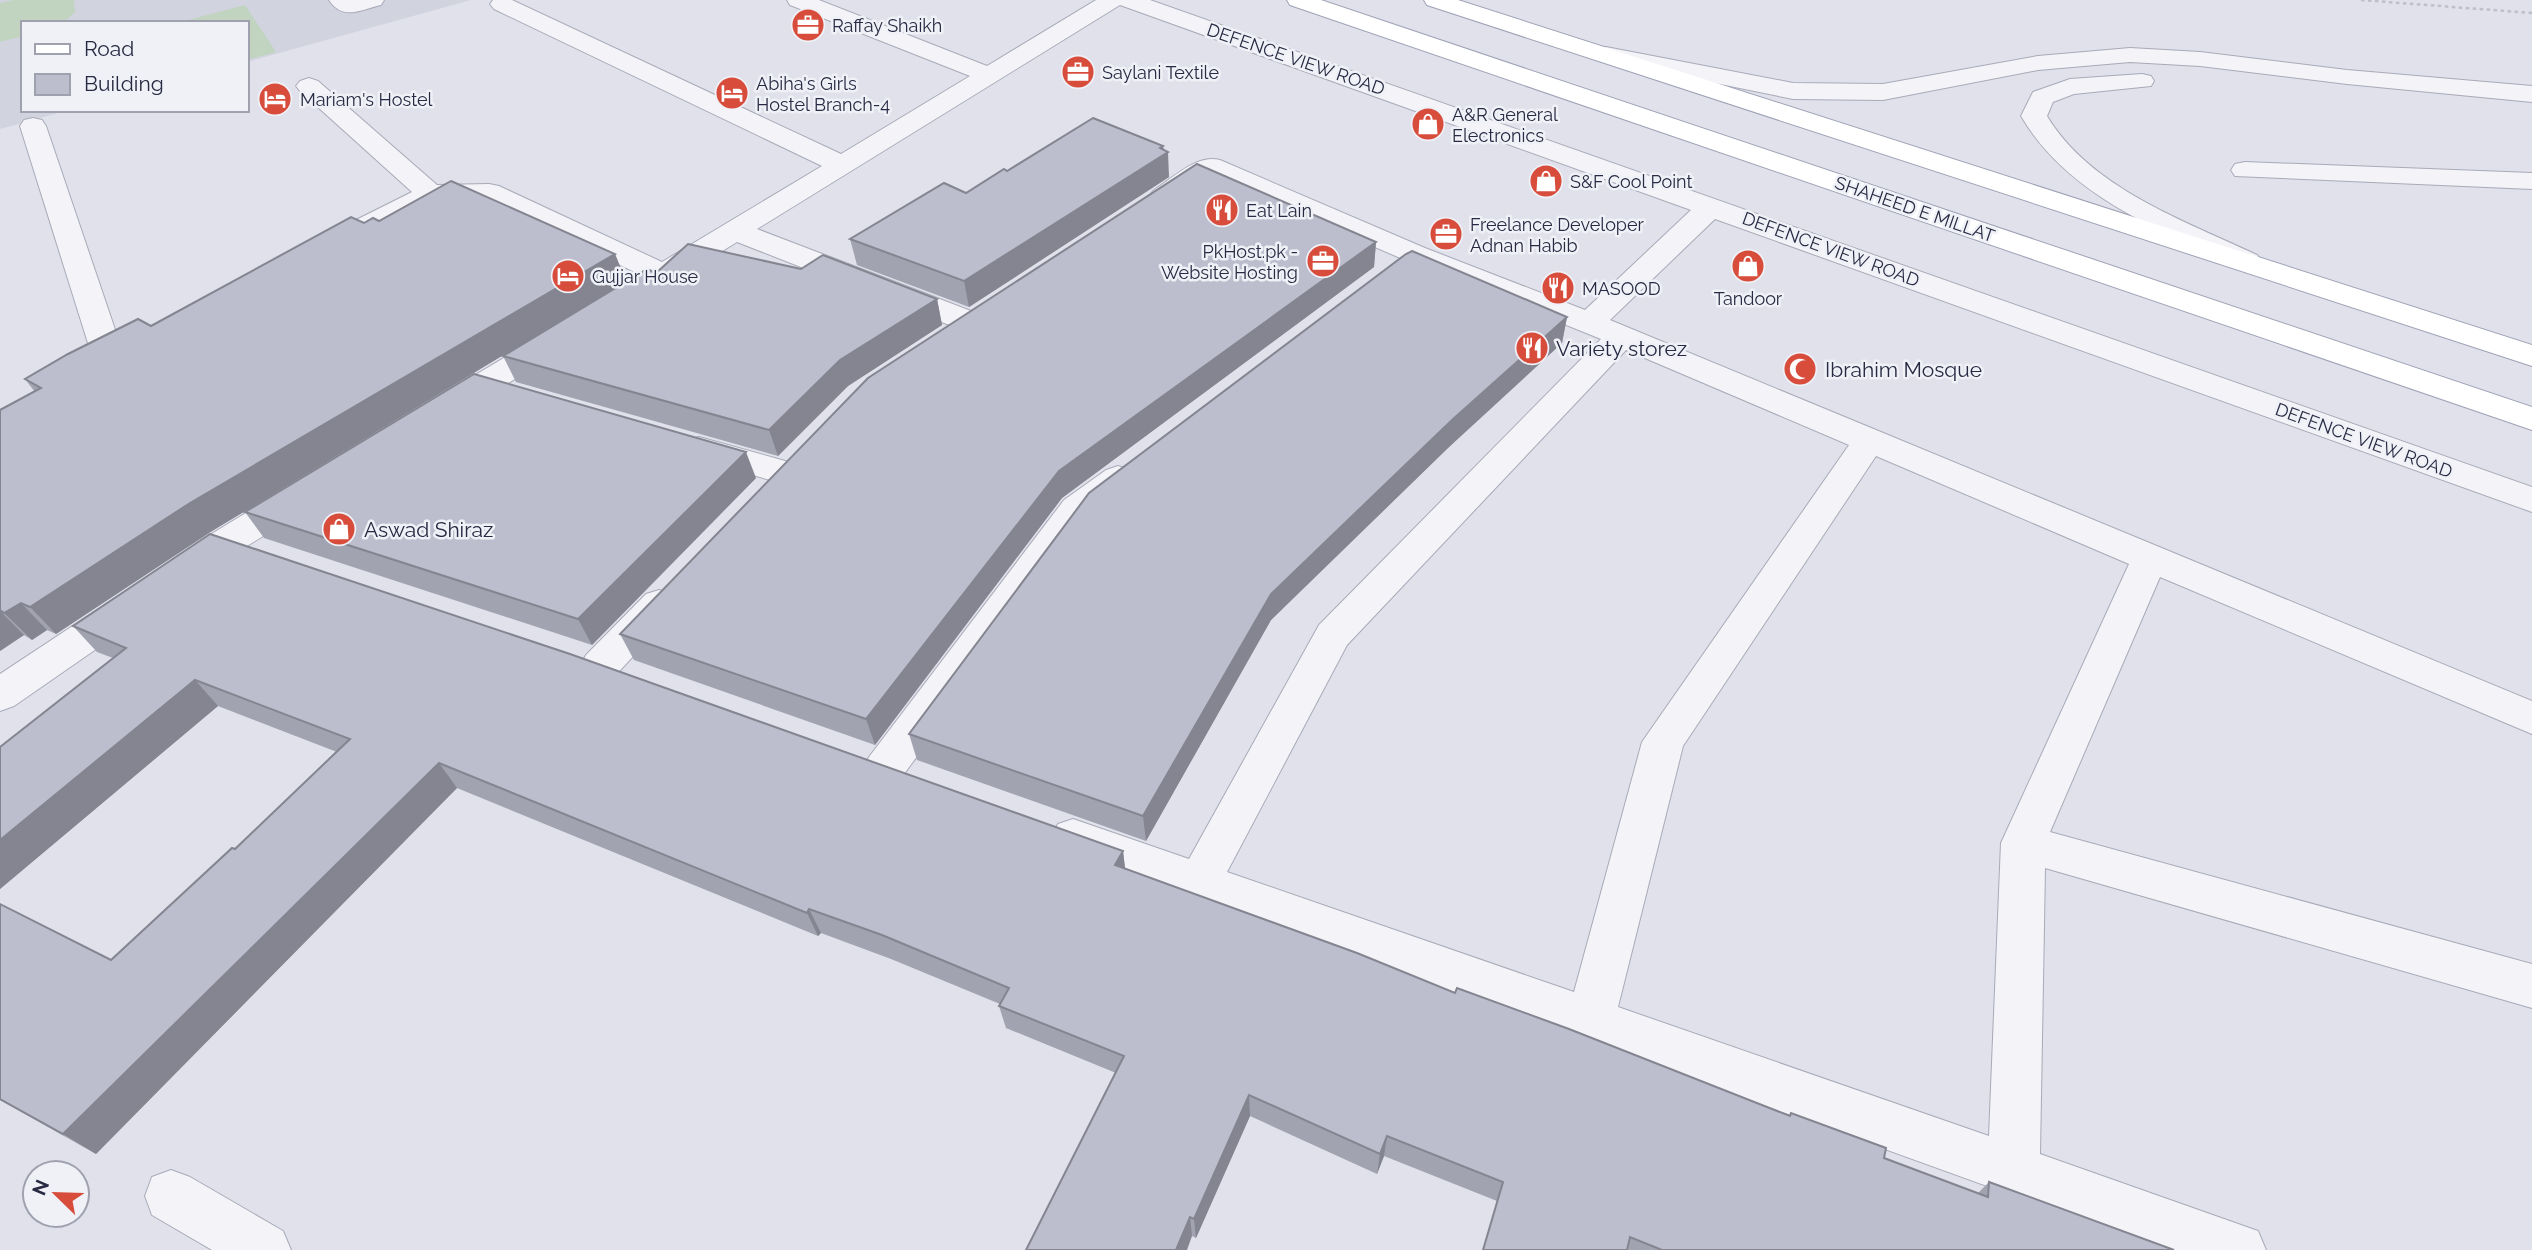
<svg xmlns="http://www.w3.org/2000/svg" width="2532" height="1250" font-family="Raleway,sans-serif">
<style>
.built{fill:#d1d3df}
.green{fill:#c0d4c0}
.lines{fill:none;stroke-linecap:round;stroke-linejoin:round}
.minor-casing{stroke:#a8aab8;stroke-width:2}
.major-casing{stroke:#9ea2b6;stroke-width:2}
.path{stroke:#bebfc9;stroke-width:2.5;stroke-dasharray:3.5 3.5;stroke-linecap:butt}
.minor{fill:#f3f3f8;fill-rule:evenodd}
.major{fill:#fff;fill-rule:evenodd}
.wall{fill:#a2a3b0}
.shaded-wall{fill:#848590}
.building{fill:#bcbecd;stroke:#848590;stroke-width:2}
.labels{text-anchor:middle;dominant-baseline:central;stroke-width:5;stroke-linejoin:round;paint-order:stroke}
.far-poi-label{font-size:18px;fill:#272a42;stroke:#eff1f7;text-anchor:start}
.far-street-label{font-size:18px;fill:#272a42;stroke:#eff1f7}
.poi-label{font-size:21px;fill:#272a42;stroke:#eff1f7;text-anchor:start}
</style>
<rect width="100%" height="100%" fill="#e0e1ea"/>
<path class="built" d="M0,0H471L247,62V23H23V110H69L0,129Z"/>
<g class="green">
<path d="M13,0H74L75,12L63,23H23V36L0,42V3Z"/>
<path d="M245,5L276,52L247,60V23H177Z"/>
</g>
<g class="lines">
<defs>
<g id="minor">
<path d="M329,0H384L381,5C360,10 343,21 329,0Z"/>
<path d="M493,0H512L841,154L970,76L790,5L787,0H819L987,66L1096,0H1150L2532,487V512L1715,219L1610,320L2532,701V734L2160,577L2050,832L2532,964V1008L2045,868L2040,1154L2258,1231L2266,1250H2164L1058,850L1051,837L1058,824L1073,819L1189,859L1319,625L1601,339L1405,260L1212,177C1194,189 1175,208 1153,203L1149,197L1153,191C1172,179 1196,154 1220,160L1425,248L1585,310L1691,210L1120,5L757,229L984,316L989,323L984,330L973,332L962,330L737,242L672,282L661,285L650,282L647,278L485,200L435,202L342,249L332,252L322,249L317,243L322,237L412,192L300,91L296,86L300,81L309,78L318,81L437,185L489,184L499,186L662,262L822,166L494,9L490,4ZM1626,350L1849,445L1642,742L1574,992L1227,872L1347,645ZM1876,456L2129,564L2001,843L1989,1136L1618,1007L1683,746Z"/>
<path d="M1606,47L1793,83L1883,84L2038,56L2130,48L2200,52L2347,70L2532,86V102L2347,84L2200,66L2130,62L2038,70L1883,100L1793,99L1597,59L1594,54L1597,49Z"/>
<path d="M2142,74L2151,76L2154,81L2151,86L2074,94L2053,102L2047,116C2090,188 2185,221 2257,255L2262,261L2257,267L2247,270L2237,267C2158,229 2067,195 2021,116L2033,92L2070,79Z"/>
<path d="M33,118L42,120L46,126L124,356L119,363L108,366L97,363L92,356L20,126L24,120Z"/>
<path d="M2245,162L2532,173V189L2235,176L2231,170L2235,164Z"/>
<path d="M553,332L564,335L569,342L564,349L461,412L449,416L437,412L432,405L437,398L542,335Z"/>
<path d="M699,437L796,464L801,472L796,480L784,484L687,456L682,448L687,440Z"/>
<path d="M1118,466L1130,470L1135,478L1130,486L1090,518L899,781L884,786L869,781L863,769L869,757L1064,500L1106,470Z"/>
<path d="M299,485L311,488L317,497L311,506L239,551L226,555L213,551L208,542L213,533L287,488Z"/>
<path d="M659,590L672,594L678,604L672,614L614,677L600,681L586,677L580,666L586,655L646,594Z"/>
<path d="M128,594L141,598L147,608L141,618L14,706L0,711V674L115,598Z"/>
<path d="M171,1170L190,1177L283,1231L291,1250H212L152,1215L145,1196L152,1177Z"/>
</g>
<g id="major">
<path d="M1287,0H1321L2532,407V430L1290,5Z"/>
<path d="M1424,0H1458L2532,345V366L1427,5Z"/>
</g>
</defs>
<use href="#minor" class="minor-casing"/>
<use href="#major" class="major-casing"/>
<path class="path" d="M2361,0L2532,13"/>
<use href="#minor" class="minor"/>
<use href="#major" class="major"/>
</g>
<g class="wall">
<path d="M1163,146L1169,177L969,307L857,265L850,239L966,193L1007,171Z"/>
<path d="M364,223L615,254L626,281L212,531L56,634L47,630L32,640L24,635L0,651V410L35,392L25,379L151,326Z"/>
<path d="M1376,242L1374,267L1062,498L875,745L634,660L620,634Z"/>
<path d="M656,273L937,299L942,325L848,386L778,456L516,382L503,356Z"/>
<path d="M1567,317L1562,343L1449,447L1271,620L1146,841L917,760L909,734Z"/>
<path d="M756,478L592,645L264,538L245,512Z"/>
<path d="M73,626L1123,851L1125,869L1455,993L1789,1115L1791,1113L1884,1158L1978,1193L1989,1182L2174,1250H1483L1497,1201L1384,1156L1377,1174L1250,1116L1196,1238L1192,1236L1116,1073L1006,1028L999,1006L1000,1004L891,959L821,933L818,936L457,788L96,1154L0,1100V904L111,960L235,849L337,752L218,706L0,889V747L113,658L97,652Z"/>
</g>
<g class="shaded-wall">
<path d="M1163,146L1164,154L1168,152L1169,177L969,307L964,281Z"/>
<path d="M1376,242L1374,267L1062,498L875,745L866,719L1059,471Z"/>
<path d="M615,254L626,281L212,531L56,634L30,607L190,503Z"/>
<path d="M937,299L942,325L848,386L778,456L769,430L840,360Z"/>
<path d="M1567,317L1562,343L1449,447L1271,620L1146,841L1143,816L1271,594L1452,420Z"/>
<path d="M746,452L756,478L592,645L578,619Z"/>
<path d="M21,603L47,630L32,640L4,613Z"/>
<path d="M0,611L24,635L0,651Z"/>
<path d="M195,680L218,706L0,889V840Z"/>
<path d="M439,763L457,788L96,1154L63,1134Z"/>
<path d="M1123,851L1126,876L1115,865Z"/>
<path d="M809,909L821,933L818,936L807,913Z"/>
<path d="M1249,1095L1250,1116L1196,1238L1194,1219Z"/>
<path d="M1387,1136L1384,1156L1377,1174L1380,1154Z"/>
<path d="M1190,1217L1192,1236L1187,1250H1176Z"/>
</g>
<g class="building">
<path d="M1093,118L1163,146L1160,148L1168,152L964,281L850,239L944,183L966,193L1004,169L1007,171Z"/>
<path d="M1197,164L1376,242L1059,471L866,719L620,634L868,378Z"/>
<path d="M451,181L615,254L190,503L30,607L21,603L4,613L0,610V410L41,388L25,379L68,354L138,319L151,326L351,217L364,223L373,218L379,221Z"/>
<path d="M688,244L801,269L823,255L937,299L840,360L769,430L503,356L647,269L656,273Z"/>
<path d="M1412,251L1567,317L1452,420L1271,594L1143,816L909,734L1089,493L1406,254Z"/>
<path d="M474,374L746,452L578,619L245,512Z"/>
<path d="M210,534L570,654L1123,851L1115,865L1357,953L1455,993L1457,988L1569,1029L1790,1116L1791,1113L1886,1148L1884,1158L1988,1197L1989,1182L2174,1250H1662L1630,1237L1627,1250H1483L1503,1182L1387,1136L1380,1154L1249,1095L1194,1219L1190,1217L1176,1250H1026L1124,1056L999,1006L1009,988L882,935L809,909L807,913L439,763L63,1134L0,1099V904L111,960L232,848L235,849L350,739L195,680L0,840V747L126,648L73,626Z"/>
</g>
<defs>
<symbol id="office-disc" viewBox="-11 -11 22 22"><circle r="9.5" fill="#d84c3c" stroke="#eff1f7"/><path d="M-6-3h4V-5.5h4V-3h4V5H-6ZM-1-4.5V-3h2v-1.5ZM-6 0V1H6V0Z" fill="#fff"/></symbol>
<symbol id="hotel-disc" viewBox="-11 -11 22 22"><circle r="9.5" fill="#d84c3c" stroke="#eff1f7"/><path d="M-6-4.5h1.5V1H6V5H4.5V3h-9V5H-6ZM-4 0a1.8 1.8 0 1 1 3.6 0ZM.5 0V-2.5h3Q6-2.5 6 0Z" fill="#fff"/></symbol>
<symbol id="shop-disc" viewBox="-11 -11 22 22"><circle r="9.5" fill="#d84c3c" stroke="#eff1f7"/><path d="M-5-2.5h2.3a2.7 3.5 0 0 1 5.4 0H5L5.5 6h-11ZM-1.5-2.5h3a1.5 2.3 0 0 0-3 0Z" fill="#fff"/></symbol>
<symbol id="restaurant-disc" viewBox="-11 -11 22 22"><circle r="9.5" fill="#d84c3c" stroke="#eff1f7"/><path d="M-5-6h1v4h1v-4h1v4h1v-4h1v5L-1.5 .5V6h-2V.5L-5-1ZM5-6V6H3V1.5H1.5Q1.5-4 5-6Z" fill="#fff"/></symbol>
<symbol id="mosque-disc" viewBox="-11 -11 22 22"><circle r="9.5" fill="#d84c3c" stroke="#eff1f7"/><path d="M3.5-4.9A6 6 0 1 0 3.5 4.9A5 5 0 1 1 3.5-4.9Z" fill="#fff"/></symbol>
</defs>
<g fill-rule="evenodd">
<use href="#office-disc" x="789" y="6" width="38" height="38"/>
<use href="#office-disc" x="1059" y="53" width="38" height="38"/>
<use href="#hotel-disc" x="713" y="74" width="38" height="38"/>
<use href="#hotel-disc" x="256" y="80" width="38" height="38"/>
<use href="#shop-disc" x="1409" y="105" width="38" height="38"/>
<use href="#shop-disc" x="1527" y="162" width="38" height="38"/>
<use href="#restaurant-disc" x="1203" y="191" width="38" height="38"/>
<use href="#office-disc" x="1427" y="215" width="38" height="38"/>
<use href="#office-disc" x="1304" y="242" width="38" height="38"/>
<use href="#shop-disc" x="1729" y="247" width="38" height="38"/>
<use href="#hotel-disc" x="549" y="257" width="38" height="38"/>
<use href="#restaurant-disc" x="1539" y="269" width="38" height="38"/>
<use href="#restaurant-disc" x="1513" y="329" width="38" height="38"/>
<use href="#mosque-disc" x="1781" y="350" width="38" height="38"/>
<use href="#shop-disc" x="320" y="510" width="38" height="38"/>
</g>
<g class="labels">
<g class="far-poi-label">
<text x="832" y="25">Raffay Shaikh</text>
<text x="1102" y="72">Saylani Textile</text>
<text x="756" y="83">Abiha's Girls<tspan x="756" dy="21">Hostel Branch-4</tspan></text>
<text x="300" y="99">Mariam's Hostel</text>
<text x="1452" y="114">A&amp;R General<tspan x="1452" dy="21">Electronics</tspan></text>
<text x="1570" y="181">S&amp;F Cool Point</text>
<text x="1246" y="210">Eat Lain</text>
<text x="1470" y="224">Freelance Developer<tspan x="1470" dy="21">Adnan Habib</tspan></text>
<text x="1298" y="251" text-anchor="end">PkHost.pk -<tspan x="1298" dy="21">Website Hosting</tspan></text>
<text x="592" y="276">Gujjar House</text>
<text x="1582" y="288">MASOOD</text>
<text x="1748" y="298" text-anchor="middle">Tandoor</text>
</g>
<g class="far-street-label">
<text transform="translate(1296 59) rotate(19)">DEFENCE VIEW ROAD</text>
<text transform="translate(1915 209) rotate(19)">SHAHEED E MILLAT</text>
<text transform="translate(1831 249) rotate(20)">DEFENCE VIEW ROAD</text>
<text transform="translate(2364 440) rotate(20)">DEFENCE VIEW ROAD</text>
</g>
<g class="poi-label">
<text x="1556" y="348">Variety storez</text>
<text x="1825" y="369">Ibrahim Mosque</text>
<text x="364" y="529">Aswad Shiraz</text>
</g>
</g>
<rect x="21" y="21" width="228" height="91" fill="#eff1f7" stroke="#9fa1af" stroke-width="2"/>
<rect x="35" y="44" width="35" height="10" fill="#ffffff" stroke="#9fa1af" stroke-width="2"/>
<text x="84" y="56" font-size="21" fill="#272a42">Road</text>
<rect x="35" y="74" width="35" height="21" fill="#bcbecd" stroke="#9fa1af" stroke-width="2"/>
<text x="84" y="91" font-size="21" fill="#272a42">Building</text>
<g transform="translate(56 1194) rotate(293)"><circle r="33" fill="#eff1f7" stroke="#9fa1af" stroke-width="2"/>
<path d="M0-5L12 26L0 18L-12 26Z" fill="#d84c3c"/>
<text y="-10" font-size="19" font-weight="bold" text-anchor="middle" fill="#272a42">N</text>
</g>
</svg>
